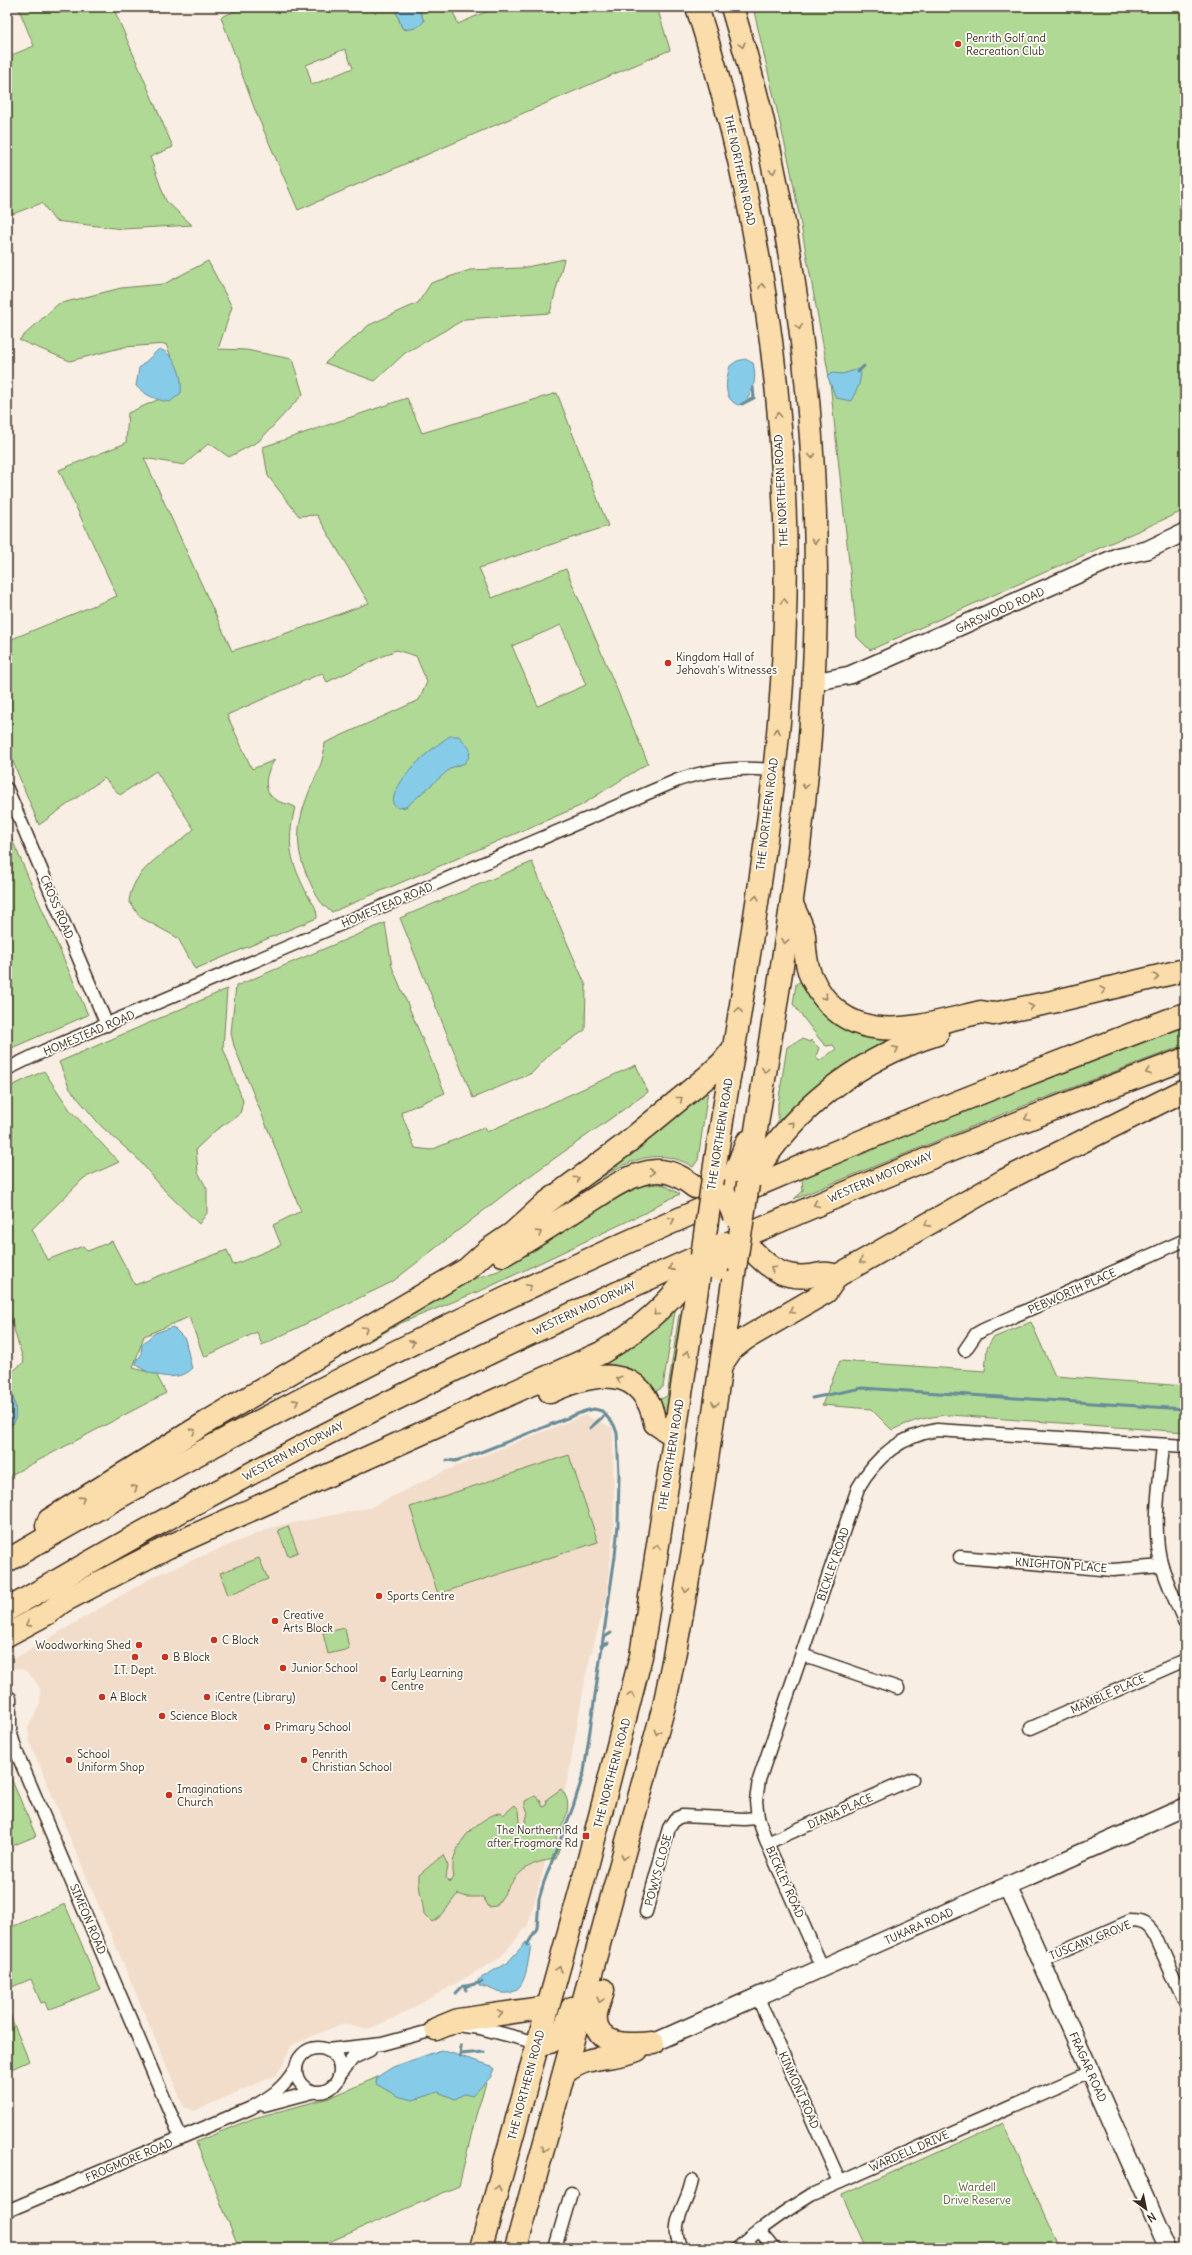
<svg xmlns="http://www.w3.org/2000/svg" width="1192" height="2255" font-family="Delius,sans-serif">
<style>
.built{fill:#f2ddcb}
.green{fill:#b1d996;stroke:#76825a;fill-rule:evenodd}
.water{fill:#86cce8;stroke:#688b97}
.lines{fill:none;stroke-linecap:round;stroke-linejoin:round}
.stream{stroke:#688b97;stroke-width:3}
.street-casing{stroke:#3b2a1e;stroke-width:15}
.secondary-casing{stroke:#3b2a1e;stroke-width:20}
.highway-casing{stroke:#3b2a1e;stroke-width:25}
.street{stroke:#fdfcf7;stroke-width:12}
.secondary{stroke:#fdfcf7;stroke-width:17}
.highway{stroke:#faddab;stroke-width:22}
.highway-bridge-casing{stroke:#3b2a1e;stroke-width:25;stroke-linecap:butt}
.highway-bridge{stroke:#faddab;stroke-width:22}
.oneway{stroke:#9a8464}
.poi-dot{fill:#c8321e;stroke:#fdfcf7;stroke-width:1.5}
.labels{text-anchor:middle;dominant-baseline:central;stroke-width:3.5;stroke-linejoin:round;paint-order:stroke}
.poi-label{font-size:11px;fill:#3b2a1e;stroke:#fdfcf7;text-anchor:start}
.street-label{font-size:11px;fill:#3b2a1e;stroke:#fdfcf7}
.park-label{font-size:11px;fill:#58563c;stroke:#fdfcf7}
</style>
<rect width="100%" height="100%" fill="#f8eee3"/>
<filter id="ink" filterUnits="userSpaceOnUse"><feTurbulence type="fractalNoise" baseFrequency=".025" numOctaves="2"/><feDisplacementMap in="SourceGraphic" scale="8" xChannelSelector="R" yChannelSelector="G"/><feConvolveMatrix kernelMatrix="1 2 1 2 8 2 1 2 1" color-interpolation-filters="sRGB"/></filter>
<g filter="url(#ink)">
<path class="built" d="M585,1415L613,1428L614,1525L606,1599L586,1674L568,1778L528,1925L500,1958L397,2017L368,2029L341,2024L292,2045L277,2075L194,2111L184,2107L30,1743L28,1728L40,1704V1689L34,1679L27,1672L22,1669L7,1667V1663L156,1575L273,1527L369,1508L442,1472Z"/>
<g class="green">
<path d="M18,7H113L173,147L150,157L166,201L192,225L123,229L55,221L42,203L7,216V57L34,46Z"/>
<path d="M245,7H397L396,11L402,28L406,30L424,21L418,7H451L458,24L497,7H657L670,50L298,210L255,110L221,17ZM345,49L353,68L312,85L306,65Z"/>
<path d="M753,7H1185V510L870,650L857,637L830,382L790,166Z"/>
<path d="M564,259L550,313L465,319L405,353L375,381L325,363L369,325L418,303L431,283L470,270L522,268Z"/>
<path d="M208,261L232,307L218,349L246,350L292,359L303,394L259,441L229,457L209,443L184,465L144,458L232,651L302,628L369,603L317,515L299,516L268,476L263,447L407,398L422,433L557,393L608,526L479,568L492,598L566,569L648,763L580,806L332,912C320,905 315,893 309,880C294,848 296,825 309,792C316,775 324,762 325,743L419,700L427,682L416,656L396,650L327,682L322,673L227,715L252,769L275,760C265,773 260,794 280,802C286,804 290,804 295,807C286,846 290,860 308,896C313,904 317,907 317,918L195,969L178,938L140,917L129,901C134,865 170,852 194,829L156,771L120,795L104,778L39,825L7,747V641L117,596L59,470L126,443L128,413L164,397L181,383L166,344L124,347L70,361L19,340L58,304L121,288L164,284ZM561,625L586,685L538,706L512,646Z"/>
<path d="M7,828L88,1015L7,1050Z"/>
<path d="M532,862L586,986L585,1030L551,1053L532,1073L473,1098L400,918Z"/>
<path d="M385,923L392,967L445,1093L401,1112L415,1148L431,1150L485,1127L487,1132L636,1065L648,1092L510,1190L392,1282L262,1345L257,1332L204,1357L189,1317L144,1336L133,1368L156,1374L166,1393L7,1477V1427L14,1423L9,1390L7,1388V1376L24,1362L7,1307V1088L44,1071L70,1110L119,1162L84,1178L32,1229L47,1260L83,1246L88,1251L112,1241L135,1285L227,1250L233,1265L281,1245L273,1225L301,1211L234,1046L231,1033L236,986Z"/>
<path d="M803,980L895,1037C851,1058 810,1087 778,1125V1104L787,1047L802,1039L810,1042L811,1040L819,1048L816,1056L819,1061L836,1049L833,1045L826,1046L821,1041L793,1004L796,984Z"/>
<path d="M227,989L223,1048L243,1101L240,1114L216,1130L196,1149L198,1172L207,1189V1213L199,1224L166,1192L137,1158L101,1126L70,1089L59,1062Z"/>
<path d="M1185,1022V1045L1010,1111L794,1199L803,1191L802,1179L810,1173Z"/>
<path d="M708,1090L698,1160L693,1167C647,1138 606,1176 568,1199Z"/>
<path d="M658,1184L664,1185L680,1194L653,1207V1209L487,1288L401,1323L356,1349L353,1347L464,1282L498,1271L619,1195L640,1186Z"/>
<path d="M674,1308L675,1311L663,1387L655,1392C643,1374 623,1364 601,1364Z"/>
<path d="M679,1314H681L666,1413H664L659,1400L667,1396Z"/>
<path d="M1031,1322L1055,1376L1185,1386V1432L950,1415C929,1416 911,1421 892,1430L871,1409L822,1405L840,1361L985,1371L987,1348L993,1338Z"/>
<path d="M569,1455L598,1542L438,1594L410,1507Z"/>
<path d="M288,1526L298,1552L288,1556L278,1530Z"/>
<path d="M259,1558L268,1579L228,1595L220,1573Z"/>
<path d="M345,1628L349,1649L328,1654L323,1633Z"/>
<path d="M7,1769L36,1836L7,1848Z"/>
<path d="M561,1789C575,1805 564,1821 556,1838L560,1847L556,1859C519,1863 516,1878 496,1906L489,1907L483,1897H467L458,1894C449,1903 444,1917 432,1922L424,1914C423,1901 418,1889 419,1875L443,1855L448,1866L446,1878L450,1882L454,1877C447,1849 474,1820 501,1812L503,1815L515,1805L519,1810L520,1821L517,1829L524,1828L528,1812L525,1807V1801L535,1796L540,1800L543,1807L546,1806L547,1799Z"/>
<path d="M65,1904L100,1989L48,2010L45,2002L41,2003L31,1979L7,1989V1929Z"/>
<path d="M7,2008L29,2061L7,2071Z"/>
<path d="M438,2051L491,2067L476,2115L459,2186L315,2248H239L196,2142L254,2118L329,2098Z"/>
<path d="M1003,2123L1060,2248H866L842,2195Z"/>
</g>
<g class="water">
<path d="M397,7H418L424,21C419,28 410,31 402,28L396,11Z"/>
<path d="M159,349C176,354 183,377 181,393L170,402C156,400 147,396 136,386L139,368Z"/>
<path d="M745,359L753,363C757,380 754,388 745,403L738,405C722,398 726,380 730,366L737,361Z"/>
<path d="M859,369L861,373L859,385L851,401L836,398L827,375L833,373L842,374Z"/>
<path d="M450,736H459L470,749L469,757L465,763L451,768L406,807L398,808L393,804C392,781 431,748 450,736Z"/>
<path d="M173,1327L185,1339L192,1369C179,1382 149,1377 136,1364L137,1359L141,1356L142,1344L155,1333Z"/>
<path d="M7,1389C16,1394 17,1414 14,1423L7,1427Z"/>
<path d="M526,1942L531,1946C527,1963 527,1996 503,1993C494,1992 488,1986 479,1986L478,1980L508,1962Z"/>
<path d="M441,2050L492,2066L494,2069L490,2078L472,2096L464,2094L455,2099L438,2092L413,2100L397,2096L376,2084L377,2077L393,2067Z"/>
</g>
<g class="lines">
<g class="stream">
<path d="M858,372L864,366"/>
<path d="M742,404L754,398L753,387"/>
<path d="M812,1398L862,1388L1185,1409"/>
<path d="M590,1428L606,1414"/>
<path d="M447,1460L455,1461L468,1457L585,1411L594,1409L602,1411L614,1425L617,1433L619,1475L618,1525L615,1556L584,1772L573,1807L544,1882L539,1899L537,1928L527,1945"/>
<path d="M603,1638L611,1633"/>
<path d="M601,1646L608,1643"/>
<path d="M466,1990L467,1986L482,1982"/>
<path d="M456,1993L463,1986H467"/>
<path d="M460,2054L484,2052"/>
<path d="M460,2056L461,2046"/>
</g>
<defs>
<g id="street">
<path d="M7,789L107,1025"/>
<path d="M7,1069L44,1051L678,780C710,769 739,767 773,770"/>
<path d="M965,1350L976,1334L983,1330L1185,1240"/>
<path d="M1163,1445C1160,1482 1151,1531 1162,1566C1168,1586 1177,1604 1185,1623"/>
<path d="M960,1557L1113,1570L1162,1566"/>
<path d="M802,1655L898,1688"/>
<path d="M10,1698V1731L16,1751L181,2138"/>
<path d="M1031,1728L1185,1660"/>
<path d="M767,1843L912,1779"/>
<path d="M646,1912L669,1828L675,1819L682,1816L744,1819L758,1818"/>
<path d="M1041,1960L1130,1921C1142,1921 1148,1924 1154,1934L1185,2003"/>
<path d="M823,1969L767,1843L758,1818L756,1801L759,1780L858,1488C876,1456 901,1436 937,1430L1185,1446"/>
<path d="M758,1998L840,2182"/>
<path d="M463,2026L480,2028L538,2043"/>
<circle cx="318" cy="2070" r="22"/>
<path d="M327,2050L382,2044L441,2028"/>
<path d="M339,2076L353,2058L370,2050"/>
<path d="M264,2105L313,2092"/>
<path d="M7,2211L251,2108C272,2096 283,2089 296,2068"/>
<path d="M759,2230L774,2248"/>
<path d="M555,2248L571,2193"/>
<path d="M681,2248C668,2222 688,2205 692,2180"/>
<path d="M738,2248C761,2227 785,2211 811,2195L1090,2072"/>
</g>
<g id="secondary">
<path d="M814,682L850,675L1119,556L1147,550L1185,532"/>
<path d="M1008,1886L1168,2248"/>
<path d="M653,2043L1185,1807"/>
</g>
<g id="highway">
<path d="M697,7C766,223 797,456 782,683C771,849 738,1014 713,1178"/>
<path d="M732,7C802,236 828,483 811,722C801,877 770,1030 748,1184"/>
<path d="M792,904C795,913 803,925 804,935C805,948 805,961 810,974C845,1053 917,1027 981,1012L993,1014L1052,1002L1185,970"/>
<path d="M751,1179C795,1108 858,1059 937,1034"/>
<path d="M726,1196L747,1142"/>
<path d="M754,1252C770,1269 785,1279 810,1276C823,1274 824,1272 837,1276"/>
<path d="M503,1255C529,1240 554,1224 579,1208C603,1194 628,1173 656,1171C671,1170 684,1178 695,1187"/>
<path d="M721,1365L732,1349L745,1339L826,1292L837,1276L1005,1180L1185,1090"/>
<path d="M550,1392C594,1372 643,1362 655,1423L673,1435"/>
<path d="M47,1526L49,1520L212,1419L467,1269L488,1250L513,1233L546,1203L623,1146L708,1076L722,1063L734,1048"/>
<path d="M7,1561C84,1515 162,1473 241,1431C546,1269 862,1135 1185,1014"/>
<path d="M7,1610C381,1389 778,1210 1185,1059"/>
<path d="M7,1635L48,1613L62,1602L168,1547L601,1353C641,1329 675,1300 699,1260"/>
<path d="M603,1990C601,1998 597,2007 596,2014C592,2048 632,2045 653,2043"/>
<path d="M436,2029L458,2020L548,2007"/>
<path d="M538,2043C559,2046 567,2025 572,2008"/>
<path d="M566,2072C587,2054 613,2060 637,2050"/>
<path d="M481,2248L585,1874L641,1656L702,1256"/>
<path d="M516,2248L664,1706C695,1559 714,1409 736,1261"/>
</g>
</defs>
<use href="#street" class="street-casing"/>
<use href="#secondary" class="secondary-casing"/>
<use href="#highway" class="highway-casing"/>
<use href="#street" class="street"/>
<use href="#secondary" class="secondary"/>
<use href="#highway" class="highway"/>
<defs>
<g id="highway-bridge">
<path d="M726,1196L734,1216"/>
<path d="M702,1256L713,1178"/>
<path d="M736,1261L748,1184"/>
<path d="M717,1269L724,1243"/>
</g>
</defs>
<use href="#highway-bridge" class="highway-bridge-casing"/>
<use href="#highway-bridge" class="highway-bridge"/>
</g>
<defs><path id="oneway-chevron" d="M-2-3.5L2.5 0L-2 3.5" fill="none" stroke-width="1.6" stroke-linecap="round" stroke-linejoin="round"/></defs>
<g class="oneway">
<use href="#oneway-chevron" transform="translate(742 45) rotate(75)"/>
<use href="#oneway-chevron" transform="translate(773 171) rotate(78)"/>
<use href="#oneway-chevron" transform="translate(762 286) rotate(-99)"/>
<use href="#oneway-chevron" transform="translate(799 327) rotate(83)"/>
<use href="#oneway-chevron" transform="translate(778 415) rotate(-94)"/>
<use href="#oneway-chevron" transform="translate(812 456) rotate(86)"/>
<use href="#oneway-chevron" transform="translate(815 541) rotate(89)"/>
<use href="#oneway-chevron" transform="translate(784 601) rotate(-89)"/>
<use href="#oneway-chevron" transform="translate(777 731) rotate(-84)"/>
<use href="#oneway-chevron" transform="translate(805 786) rotate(96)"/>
<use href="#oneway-chevron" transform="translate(756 898) rotate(-82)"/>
<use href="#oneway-chevron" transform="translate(785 941) rotate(99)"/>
<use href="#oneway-chevron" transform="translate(1156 977) rotate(-14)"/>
<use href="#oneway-chevron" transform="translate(1103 990) rotate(-14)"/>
<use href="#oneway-chevron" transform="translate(825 997) rotate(48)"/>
<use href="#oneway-chevron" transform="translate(1031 1007) rotate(-11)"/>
<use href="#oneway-chevron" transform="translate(739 1010) rotate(-81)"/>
<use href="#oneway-chevron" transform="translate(896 1049) rotate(-26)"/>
<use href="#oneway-chevron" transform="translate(765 1070) rotate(99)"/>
<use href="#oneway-chevron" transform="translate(1148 1072) rotate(160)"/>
<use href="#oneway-chevron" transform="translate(680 1099) rotate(-39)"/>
<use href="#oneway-chevron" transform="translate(1027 1118) rotate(159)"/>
<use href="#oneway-chevron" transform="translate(792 1124) rotate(-48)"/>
<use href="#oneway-chevron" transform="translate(652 1172) rotate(-6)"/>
<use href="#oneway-chevron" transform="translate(577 1179) rotate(-37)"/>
<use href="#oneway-chevron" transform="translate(816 1204) rotate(157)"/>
<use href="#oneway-chevron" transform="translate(672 1220) rotate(-23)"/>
<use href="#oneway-chevron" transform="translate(927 1224) rotate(151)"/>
<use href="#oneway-chevron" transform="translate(539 1233) rotate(-32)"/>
<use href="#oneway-chevron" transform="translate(862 1261) rotate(149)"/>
<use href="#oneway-chevron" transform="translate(671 1268) rotate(156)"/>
<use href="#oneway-chevron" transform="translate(773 1269) rotate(-149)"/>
<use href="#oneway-chevron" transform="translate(529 1287) rotate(-26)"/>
<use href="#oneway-chevron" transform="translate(792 1311) rotate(150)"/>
<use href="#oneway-chevron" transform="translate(656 1313) rotate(137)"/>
<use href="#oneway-chevron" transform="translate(365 1329) rotate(-30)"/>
<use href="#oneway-chevron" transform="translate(412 1343) rotate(-26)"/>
<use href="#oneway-chevron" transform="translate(687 1353) rotate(-81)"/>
<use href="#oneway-chevron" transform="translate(619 1379) rotate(-161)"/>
<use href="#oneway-chevron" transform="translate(296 1402) rotate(-28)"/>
<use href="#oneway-chevron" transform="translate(715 1404) rotate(99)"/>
<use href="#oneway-chevron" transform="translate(193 1431) rotate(-31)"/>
<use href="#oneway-chevron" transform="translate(135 1488) rotate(-29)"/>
<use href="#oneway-chevron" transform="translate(82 1499) rotate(-33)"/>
<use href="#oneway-chevron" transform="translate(657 1547) rotate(-82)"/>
<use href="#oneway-chevron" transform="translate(686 1590) rotate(99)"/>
<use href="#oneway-chevron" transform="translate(28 1624) rotate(151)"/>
<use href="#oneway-chevron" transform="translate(631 1695) rotate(-77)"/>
<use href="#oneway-chevron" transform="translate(657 1732) rotate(105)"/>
<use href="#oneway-chevron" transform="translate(624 1857) rotate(105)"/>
<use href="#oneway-chevron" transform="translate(559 1969) rotate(-74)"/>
<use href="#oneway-chevron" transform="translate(600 2000) rotate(106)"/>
<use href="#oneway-chevron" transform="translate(500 2013) rotate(-8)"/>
<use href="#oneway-chevron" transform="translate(544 2149) rotate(106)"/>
<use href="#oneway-chevron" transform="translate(498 2188) rotate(-75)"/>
</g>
</g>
<g class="poi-dot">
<circle cx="958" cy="44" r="4"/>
<circle cx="668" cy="663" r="4"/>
<circle cx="379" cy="1596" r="4"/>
<circle cx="275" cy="1621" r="4"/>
<circle cx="214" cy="1640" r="4"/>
<circle cx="139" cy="1645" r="4"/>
<circle cx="135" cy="1657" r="4"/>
<circle cx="165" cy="1657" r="4"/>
<circle cx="283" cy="1668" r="4"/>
<circle cx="383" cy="1679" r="4"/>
<circle cx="102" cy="1697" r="4"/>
<circle cx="207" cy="1697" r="4"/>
<circle cx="162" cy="1716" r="4"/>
<circle cx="267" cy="1727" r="4"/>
<circle cx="69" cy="1760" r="4"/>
<circle cx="304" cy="1760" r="4"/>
<circle cx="169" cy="1795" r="4"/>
<rect x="582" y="1832" width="8" height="8" rx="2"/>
</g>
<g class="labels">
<g class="poi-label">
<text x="966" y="38">Penrith Golf and<tspan x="966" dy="13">Recreation Club</tspan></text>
<text x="676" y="657">Kingdom Hall of<tspan x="676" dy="13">Jehovah's Witnesses</tspan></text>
<text x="387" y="1596">Sports Centre</text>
<text x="283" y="1615">Creative<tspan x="283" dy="13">Arts Block</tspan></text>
<text x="222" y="1640">C Block</text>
<text x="131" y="1645" text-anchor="end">Woodworking Shed</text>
<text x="173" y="1657">B Block</text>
<text x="291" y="1668">Junior School</text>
<text x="135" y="1670" text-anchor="middle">I.T. Dept.</text>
<text x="391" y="1673">Early Learning<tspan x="391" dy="13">Centre</tspan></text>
<text x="110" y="1697">A Block</text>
<text x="215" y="1697">iCentre (Library)</text>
<text x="170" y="1716">Science Block</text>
<text x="275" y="1727">Primary School</text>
<text x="77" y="1754">School<tspan x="77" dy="13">Uniform Shop</tspan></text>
<text x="312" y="1754">Penrith<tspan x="312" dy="13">Christian School</tspan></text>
<text x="177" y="1789">Imaginations<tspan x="177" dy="13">Church</tspan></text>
<text x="578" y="1830" text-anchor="end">The Northern Rd<tspan x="578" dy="13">after Frogmore Rd</tspan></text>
</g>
<g class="street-label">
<text transform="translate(740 170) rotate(78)">THE NORTHERN ROAD</text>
<text transform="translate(781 491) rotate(-93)">THE NORTHERN ROAD</text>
<text transform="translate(1000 610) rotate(-24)">GARSWOOD ROAD</text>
<text transform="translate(767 814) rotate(-83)">THE NORTHERN ROAD</text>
<text transform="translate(387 905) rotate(-23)">HOMESTEAD ROAD</text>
<text transform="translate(57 907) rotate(67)">CROSS ROAD</text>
<text transform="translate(89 1033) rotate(-23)">HOMESTEAD ROAD</text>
<text transform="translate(720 1134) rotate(-81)">THE NORTHERN ROAD</text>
<text transform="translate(880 1177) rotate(-23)">WESTERN MOTORWAY</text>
<text transform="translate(1072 1291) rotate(-24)">PEBWORTH PLACE</text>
<text transform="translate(584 1308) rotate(-25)">WESTERN MOTORWAY</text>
<text transform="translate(293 1451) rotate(-28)">WESTERN MOTORWAY</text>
<text transform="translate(671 1455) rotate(-81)">THE NORTHERN ROAD</text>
<text transform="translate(833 1564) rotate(-71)">BICKLEY ROAD</text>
<text transform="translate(1061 1565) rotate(4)">KNIGHTON PLACE</text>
<text transform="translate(1108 1694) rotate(-24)">MAMBLE PLACE</text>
<text transform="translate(612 1773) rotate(-75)">THE NORTHERN ROAD</text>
<text transform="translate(840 1811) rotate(-24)">DIANA PLACE</text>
<text transform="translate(658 1870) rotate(-75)">POWYS CLOSE</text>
<text transform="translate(785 1882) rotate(66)">BICKLEY ROAD</text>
<text transform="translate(88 1919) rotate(67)">SIMEON ROAD</text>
<text transform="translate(919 1926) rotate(-24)">TUKARA ROAD</text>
<text transform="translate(1090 1940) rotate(-22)">TUSCANY GROVE</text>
<text transform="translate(1088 2067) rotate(66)">FRAGAR ROAD</text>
<text transform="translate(526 2085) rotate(-75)">THE NORTHERN ROAD</text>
<text transform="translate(799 2090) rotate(66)">KINMONT ROAD</text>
<text transform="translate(909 2151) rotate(-24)">WARDELL DRIVE</text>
<text transform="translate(129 2160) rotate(-23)">FROGMORE ROAD</text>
</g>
<g class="park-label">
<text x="977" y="2187">Wardell<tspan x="977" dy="13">Drive Reserve</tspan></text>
</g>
</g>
<rect width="1192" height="2255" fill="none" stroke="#fdfcf7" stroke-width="24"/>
<rect x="12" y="12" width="1168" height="2231" fill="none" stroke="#3b2a1e" stroke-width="1.5" filter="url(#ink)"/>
<g transform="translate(1146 2209) rotate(147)" stroke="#fdfcf7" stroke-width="3" paint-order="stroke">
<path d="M0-3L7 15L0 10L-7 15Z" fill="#3b2a1e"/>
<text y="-6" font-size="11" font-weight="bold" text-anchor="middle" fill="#3b2a1e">N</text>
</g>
</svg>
